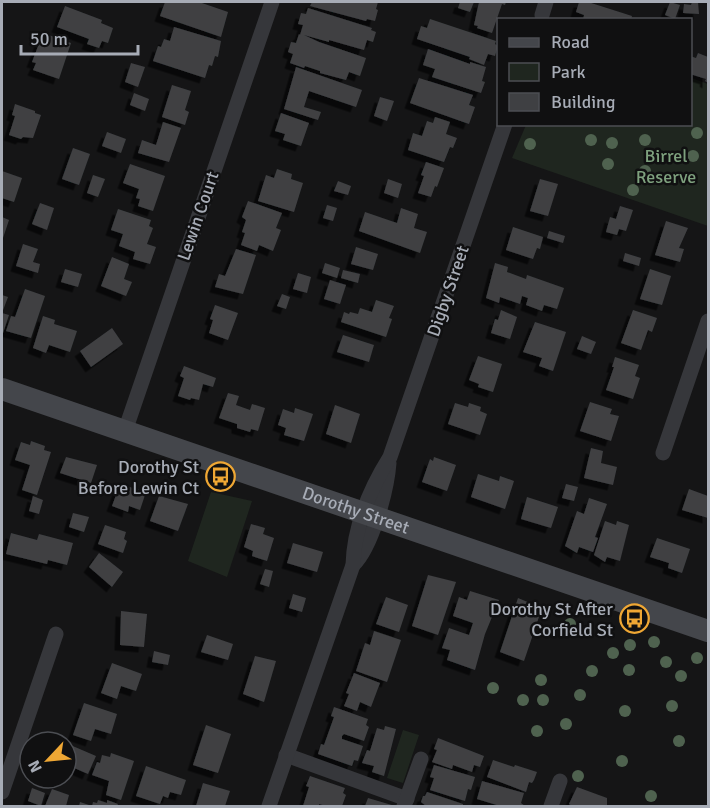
<svg xmlns="http://www.w3.org/2000/svg" width="710" height="808" font-family="Signika,sans-serif">
<style>
.green{fill:#1f261f}
.building{fill:#3f4043;filter:url(#shadow)}
.lines{fill:none;stroke-linecap:round;stroke-linejoin:round}
.minor{stroke:#36373b;stroke-width:15}
.secondary{stroke:#44464b;stroke-width:22}
.tree{fill:#4f624f}
.labels{text-anchor:middle;dominant-baseline:central;stroke-width:5;stroke-linejoin:round;paint-order:stroke}
.park-label{font-size:18px;fill:#7ea17e;stroke:#101011}
.street-label{font-size:18px;fill:#a7acb6;stroke:#101011}
.poi-label{font-size:18px;fill:#a7acb6;stroke:#101011;text-anchor:end}
</style>
<defs>
<filter id="shadow"><feDropShadow dx="-5.5" dy="5.5" stdDeviation="0" flood-color="#0009"/></filter>
</defs>
<rect width="100%" height="100%" fill="#151516"/>
<g class="green">
<path d="M691,78L708,84V226L512,158L526,125L690,124Z"/>
<path d="M211,492L252,501L227,577L188,561Z"/>
<path d="M403,730L419,735L403,783L387,778Z"/>
</g>
<g class="building">
<path d="M165,2H199L228,12L221,37L160,16Z"/>
<path d="M312,2H378L376,9L378,10L375,21L367,19L366,21L310,6Z"/>
<path d="M460,2H474L470,12L458,8Z"/>
<path d="M479,2H506L505,5L502,4L492,33L477,28L478,26L474,25Z"/>
<path d="M579,2H588L632,16L631,20H583L584,15L576,12Z"/>
<path d="M670,2L680,5L675,19L665,15Z"/>
<path d="M692,2H698L699,14L683,13L684,4L691,5Z"/>
<path d="M65,6L102,20L101,23L113,28L108,43L102,41L99,48L87,44L89,39L57,27Z"/>
<path d="M308,8L372,28L371,30L376,32L373,42L367,40L364,50L329,40V42L304,35L319,42L366,58L360,76L349,72L346,80L320,73V71L305,66L304,68L290,63L293,54L288,52L291,42L296,43L299,34L300,35L303,25L298,24L301,13L306,14Z"/>
<path d="M430,19L496,41L495,44L498,46L495,56L488,54L484,65L469,59L470,57L417,39L421,26L427,28Z"/>
<path d="M174,27L221,41L218,57L215,56L212,66L209,65L205,78L153,61L158,46L161,47L164,39L170,41Z"/>
<path d="M46,34L71,43L59,79L33,70L36,63L32,62L40,41L43,42Z"/>
<path d="M428,49L470,64V62L486,67L482,81L485,82L481,93L432,77L435,69L423,65Z"/>
<path d="M698,53L708,57V83L705,81L706,79L690,74V56L696,58Z"/>
<path d="M131,63L145,67L138,87L125,82Z"/>
<path d="M296,67L362,90L356,107L309,91L304,107L321,112L318,120L284,109Z"/>
<path d="M419,78L473,95L469,105L475,107L469,124L410,103Z"/>
<path d="M172,85L191,91L185,110L189,112L185,125L162,117Z"/>
<path d="M134,93L149,99L145,111L130,105Z"/>
<path d="M380,97L394,101L387,121L374,116Z"/>
<path d="M15,104L35,111V113L41,115L33,138L23,137L21,139L9,135L15,116L12,115Z"/>
<path d="M281,113L309,123L301,146L283,140L285,134L275,131Z"/>
<path d="M435,117L450,122L446,134L457,138L453,148L450,147L444,162L408,150L413,133L422,136L427,121L433,123Z"/>
<path d="M163,122L181,128L169,162L138,153L142,140L156,145Z"/>
<path d="M107,132L126,139L121,153L102,146Z"/>
<path d="M73,148L90,154L79,185L62,179Z"/>
<path d="M426,162L444,168L437,187L435,186L431,197L418,193L424,176L421,175Z"/>
<path d="M130,164L165,176L153,211L138,206L140,199L136,198L139,189L123,183Z"/>
<path d="M277,169L292,174L291,179L303,183L294,212L258,201L266,175L274,178Z"/>
<path d="M2,171L22,178L14,202L2,198Z"/>
<path d="M93,175L105,179L98,197L87,193Z"/>
<path d="M388,179L402,184L398,198L384,193Z"/>
<path d="M540,179L558,184L548,216L530,211Z"/>
<path d="M338,181L351,186L348,195L334,191Z"/>
<path d="M248,201L282,213L276,228L281,230L273,251L259,245L257,251L241,245L245,233L242,232L246,220L242,217Z"/>
<path d="M40,203L54,208L47,230L32,224Z"/>
<path d="M327,205L337,208L333,221L323,218Z"/>
<path d="M620,206L633,210L626,231L619,229L617,235L606,232L610,217L616,219Z"/>
<path d="M401,208L418,214L414,228L427,232L420,253L359,231L365,212L397,223Z"/>
<path d="M118,209L151,220L149,226L153,228L147,244L156,247L150,264L133,259L135,252L119,246L123,234L111,230Z"/>
<path d="M2,217L9,220L2,241Z"/>
<path d="M666,221L688,228L679,248L684,249L680,262L655,255Z"/>
<path d="M513,227L543,237L540,249L537,248L533,259L506,250Z"/>
<path d="M549,231L565,236L563,243L547,238Z"/>
<path d="M23,244L38,249L33,262L40,264L38,273L16,266Z"/>
<path d="M356,247L378,254L373,270L351,264Z"/>
<path d="M236,249L256,255L243,294L215,287L219,274L225,276Z"/>
<path d="M625,253L641,258L639,266L623,261Z"/>
<path d="M112,257L129,264L124,279L132,282L126,296L101,286Z"/>
<path d="M325,263L340,268L337,278L322,273Z"/>
<path d="M495,263L508,267L507,272L526,279L527,275L564,288L557,309L544,305L542,311L526,305L528,298L522,296L520,304L500,297L499,303L486,298Z"/>
<path d="M65,269L82,274L78,287L61,282Z"/>
<path d="M650,269L671,276L662,305L640,299Z"/>
<path d="M343,270L360,274L358,283L341,278Z"/>
<path d="M298,273L311,277L307,293L293,289Z"/>
<path d="M330,280L346,285L340,304L324,299Z"/>
<path d="M25,289L45,296L31,338L6,331L11,316L15,317Z"/>
<path d="M282,294L290,297L286,309L277,306Z"/>
<path d="M2,295L8,297L2,313L9,315L2,336Z"/>
<path d="M376,300L394,306L389,318L392,319L386,337L341,322L344,312L349,314L350,312L358,314L360,308L372,312Z"/>
<path d="M215,305L238,313L228,340L209,333L213,320L210,319Z"/>
<path d="M501,310L517,317L510,339L491,333L495,319L498,320Z"/>
<path d="M633,310L657,318L652,332L648,330L641,350L621,343Z"/>
<path d="M43,316L55,320L54,324L77,331L70,352L49,345L46,353L33,348Z"/>
<path d="M535,322L566,332L553,371L539,366L542,358L523,352Z"/>
<path d="M112,328L123,344L91,367L80,351Z"/>
<path d="M343,335L374,345L369,362L337,352Z"/>
<path d="M582,336L596,342L591,354L577,349Z"/>
<path d="M478,356L502,364L493,392L478,387L479,384L469,380Z"/>
<path d="M615,357L639,365L635,376L640,378L633,399L606,390L614,367H612Z"/>
<path d="M184,366L216,378L213,387L203,384L199,400L191,398L190,400L178,396L184,378L180,376Z"/>
<path d="M228,393L239,396L236,405L250,410L252,404L265,408L258,431L251,429L250,432L237,428V424L219,418Z"/>
<path d="M590,402L612,409L610,414L619,416L611,441L580,431Z"/>
<path d="M455,403L468,407L469,403L481,407L480,411L487,414L480,435L448,424Z"/>
<path d="M335,405L360,414L351,443L326,434Z"/>
<path d="M295,408L313,414L304,441L284,435L286,428L278,425L283,409L294,413Z"/>
<path d="M31,441L45,446L44,450L51,452L37,495L22,490L30,465L15,460L21,442L30,445Z"/>
<path d="M591,448L603,451L601,463L617,467L613,485L584,478Z"/>
<path d="M66,457L97,465L91,483L60,473Z"/>
<path d="M434,457L456,465L447,491L422,482L430,459L433,461Z"/>
<path d="M478,474L499,481L500,476L514,481L505,509L471,497Z"/>
<path d="M120,484L146,492L140,510L129,506L128,512L112,506Z"/>
<path d="M566,484L578,487L574,501L562,498Z"/>
<path d="M689,489L708,496V518L682,510Z"/>
<path d="M33,496L43,500L39,514L29,511Z"/>
<path d="M159,496L188,504L178,531L150,521Z"/>
<path d="M527,497L558,507L551,528L521,519Z"/>
<path d="M589,498L607,504L595,537L598,538L593,552L579,547L577,553L565,546L577,511L584,514Z"/>
<path d="M73,513L89,517L84,532L69,527Z"/>
<path d="M605,521L616,525L617,521L629,525L620,561L607,557L605,562L594,555Z"/>
<path d="M251,524L265,528L263,534L274,538L267,561L252,556L253,551L244,547Z"/>
<path d="M105,525L126,532L124,539L127,541L123,553L98,544Z"/>
<path d="M11,533L37,540L39,534L73,543L67,565L48,560L47,564L6,554Z"/>
<path d="M657,538L690,549L682,573L668,568L669,563L650,557Z"/>
<path d="M293,543L323,552L317,572L287,563Z"/>
<path d="M99,553L123,572L112,587L89,567Z"/>
<path d="M265,569L273,571L269,587L260,584Z"/>
<path d="M428,575L456,582L438,635L412,626Z"/>
<path d="M470,591L499,600L485,634L475,670L447,660L450,650L442,648L449,628L469,635L473,623L453,616L459,597L467,600Z"/>
<path d="M293,594L306,598L302,612L289,608Z"/>
<path d="M386,597L408,605L399,632L376,624Z"/>
<path d="M518,598L530,603L529,607L541,611L524,661L500,652Z"/>
<path d="M121,611L147,614L144,647L120,645Z"/>
<path d="M374,631L401,640L387,682L356,671L365,643L370,645Z"/>
<path d="M207,635L233,644L228,660L201,652Z"/>
<path d="M154,651L170,655L168,665L152,662Z"/>
<path d="M255,656L276,661L264,702L243,694Z"/>
<path d="M112,663L142,674L136,691L121,686L117,699L101,693Z"/>
<path d="M354,673L380,683L371,707L360,702L357,711L344,706L349,694L346,693Z"/>
<path d="M84,703L117,714L111,734L95,729L91,741L73,735Z"/>
<path d="M334,707L368,719L366,725L369,727L364,741L344,734L342,736V739L363,746L358,761L354,760L352,766L318,754L321,744L324,745L334,717L331,716Z"/>
<path d="M206,725L231,734L218,773L193,765Z"/>
<path d="M385,726L396,729L384,776L372,772L374,766L362,763L367,750L370,751L377,728L384,730Z"/>
<path d="M438,738L484,756L480,767L474,765L472,772L453,765L452,769L432,762L437,750L434,749Z"/>
<path d="M68,744L96,756L88,774L72,767L68,774L66,773V748Z"/>
<path d="M111,753L134,761L121,800L106,795L109,781L92,775L97,762L100,763L102,755L110,757Z"/>
<path d="M493,760L514,767L515,765L537,772L534,780L532,783L529,782L526,792L487,777Z"/>
<path d="M434,765L475,777L471,790L468,789L465,801L430,790L434,778L430,777Z"/>
<path d="M146,766L186,780L181,795L170,792L168,798L163,796L160,804L136,796Z"/>
<path d="M310,776L345,788L343,793L346,795L342,806H326L319,804V806H303L309,787L306,786Z"/>
<path d="M482,781L524,793L521,803L525,806H500L477,799Z"/>
<path d="M203,783L230,791L225,806H196Z"/>
<path d="M577,787L607,798V806H572L569,804Z"/>
<path d="M32,788L45,793L41,806L28,801Z"/>
<path d="M52,789L69,795L66,806H45Z"/>
<path d="M427,792L463,804V806H426L421,802L423,796H425Z"/>
<path d="M368,798L395,806H365Z"/>
<path d="M98,800L107,803V800L118,804L117,806H79L80,802L92,806L93,802L97,803Z"/>
</g>
<g class="lines">
<g class="minor">
<path d="M542,15L546,2"/>
<path d="M125,431L272,2"/>
<path d="M663,453L708,321"/>
<path d="M353,565C372,547 387,490 389,463"/>
<path d="M286,755L407,799"/>
<path d="M2,792L56,634"/>
<path d="M269,806L353,565C354,527 370,489 390,457L505,124"/>
<path d="M404,806L421,759"/>
<path d="M551,806L560,781"/>
</g>
<path class="secondary" id="s1" d="M2,389L708,631"/>
</g>
<g class="tree">
<circle cx="697" cy="133" r="6"/>
<circle cx="591" cy="140" r="6"/>
<circle cx="645" cy="140" r="6"/>
<circle cx="612" cy="143" r="6"/>
<circle cx="530" cy="144" r="6"/>
<circle cx="693" cy="156" r="6"/>
<circle cx="608" cy="164" r="6"/>
<circle cx="645" cy="171" r="6"/>
<circle cx="633" cy="190" r="6"/>
<circle cx="570" cy="624" r="6"/>
<circle cx="654" cy="642" r="6"/>
<circle cx="630" cy="645" r="6"/>
<circle cx="613" cy="653" r="6"/>
<circle cx="697" cy="658" r="6"/>
<circle cx="666" cy="662" r="6"/>
<circle cx="629" cy="670" r="6"/>
<circle cx="592" cy="671" r="6"/>
<circle cx="681" cy="676" r="6"/>
<circle cx="541" cy="680" r="6"/>
<circle cx="493" cy="688" r="6"/>
<circle cx="580" cy="695" r="6"/>
<circle cx="523" cy="700" r="6"/>
<circle cx="543" cy="700" r="6"/>
<circle cx="672" cy="706" r="6"/>
<circle cx="625" cy="711" r="6"/>
<circle cx="566" cy="724" r="6"/>
<circle cx="537" cy="731" r="6"/>
<circle cx="679" cy="741" r="6"/>
<circle cx="622" cy="761" r="6"/>
<circle cx="578" cy="776" r="6"/>
<circle cx="651" cy="796" r="6"/>
</g>
<defs>
<symbol id="bus-ring" viewBox="-11 -11 22 22"><circle r="9.5" fill="#101011" stroke="#efa734" stroke-width="1.5"/><path d="M-5-6H5V4H4V6H2V4H-2V6H-4V4H-5ZM-3.5-4V0h7V-4ZM-3.5 1.2v1.5H-2V1.2ZM2 1.2v1.5H3.5V1.2Z" fill="#efa734"/></symbol>
</defs>
<g fill-rule="evenodd">
<use href="#bus-ring" x="204" y="460" width="33" height="33"/>
<use href="#bus-ring" x="618" y="602" width="33" height="33"/>
</g>
<g class="labels">
<g class="park-label">
<text x="666" y="156">Birrel<tspan x="666" dy="21">Reserve</tspan></text>
</g>
<g class="street-label">
<text transform="translate(198 216) rotate(-71)">Lewin Court</text>
<text transform="translate(448 291) rotate(-71)">Digby Street</text>
<text stroke="none"><textPath href="#s1" startOffset="374">Dorothy Street</textPath></text>
</g>
<g class="poi-label">
<text x="199" y="467">Dorothy St<tspan x="199" dy="21">Before Lewin Ct</tspan></text>
<text x="613" y="609">Dorothy St After<tspan x="613" dy="21">Corfield St</tspan></text>
</g>
</g>
<rect width="710" height="808" fill="none" stroke="#a7acb6" stroke-width="6"/>
<rect x="497" y="18" width="195" height="108" fill="#101011" stroke="#4c4e53" stroke-width="1.5"/>
<rect x="509" y="38" width="30" height="9" fill="#44464b" stroke="#4c4e53" stroke-width="1.5"/>
<text x="551" y="48" font-size="18" fill="#a7acb6">Road</text>
<rect x="509" y="63" width="30" height="18" fill="#1f261f" stroke="#4c4e53" stroke-width="1.5"/>
<text x="551" y="78" font-size="18" fill="#a7acb6">Park</text>
<rect x="509" y="93" width="30" height="18" fill="#3f4043" stroke="#4c4e53" stroke-width="1.5"/>
<text x="551" y="108" font-size="18" fill="#a7acb6">Building</text>
<g transform="translate(48 760) rotate(244)"><circle r="28" fill="#101011" stroke="#4c4e53" stroke-width="1.5"/>
<path d="M0-4.5L10 22L0 15L-10 22Z" fill="#efa734"/>
<text y="-9" font-size="16" font-weight="bold" text-anchor="middle" fill="#a7acb6">N</text>
</g>
<path d="M21 45v9h117v-9" fill="none" stroke="#a7acb6" stroke-width="3"/>
<text x="30" y="45" font-size="18" fill="#a7acb6" stroke="#101011" stroke-width="4.5" paint-order="stroke">50 m</text>
</svg>
